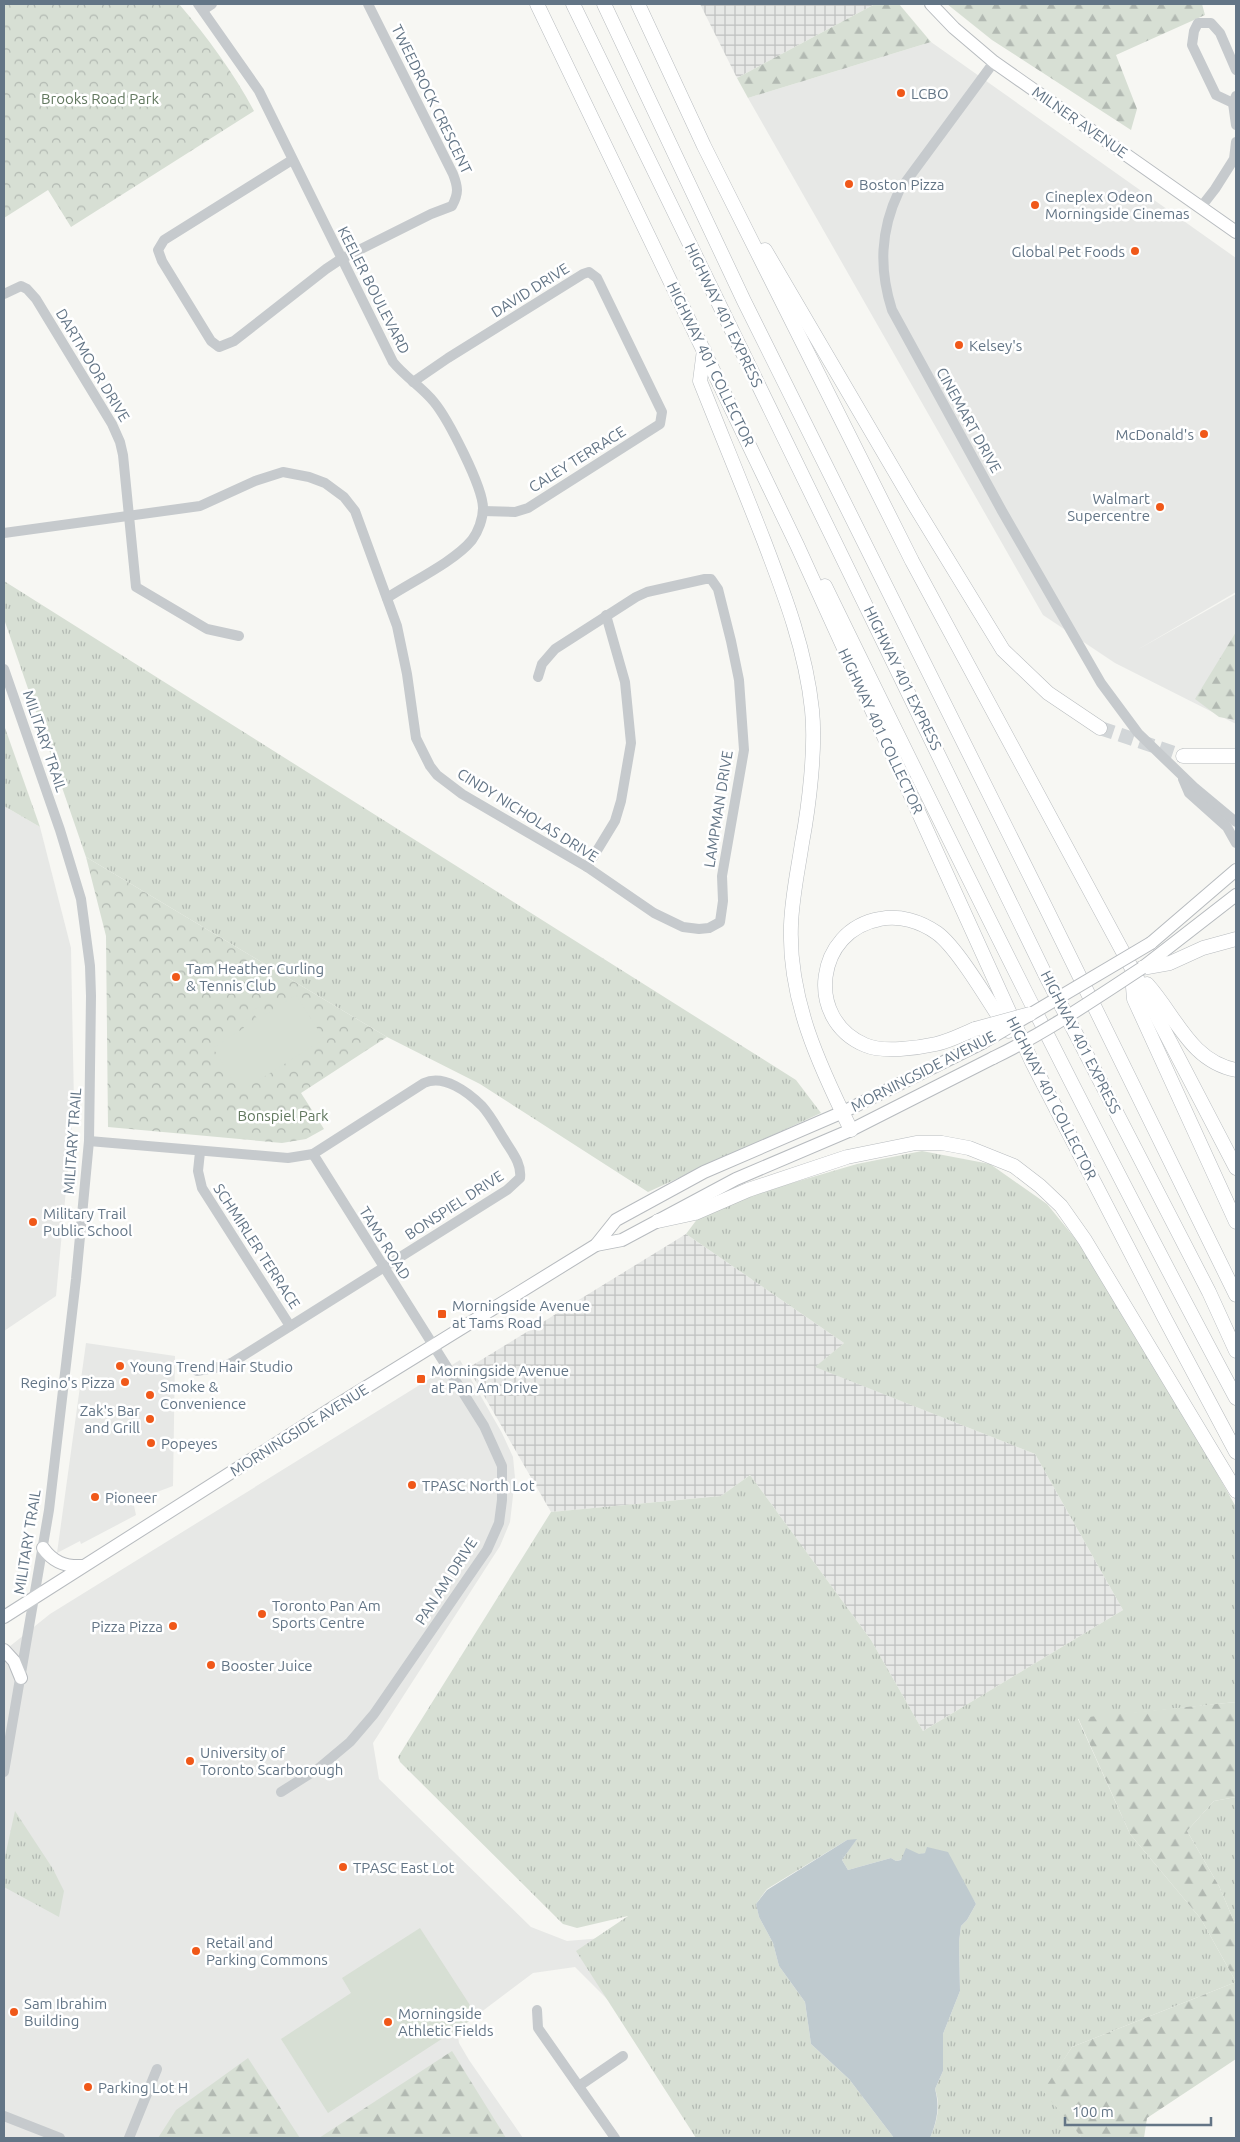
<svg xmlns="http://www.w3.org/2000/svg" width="1240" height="2142" font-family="Ubuntu,sans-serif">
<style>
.built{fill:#e7e8e6}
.industrial{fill:url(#industrial-grid)}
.grass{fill:url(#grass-tufts)}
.forest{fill:url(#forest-firs)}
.park{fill:url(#park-crowns)}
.pitch{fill:#d7dfd4}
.water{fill:#bfcacf}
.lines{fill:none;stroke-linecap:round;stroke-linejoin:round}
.highway-tunnel{stroke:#d2d6d8;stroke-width:14;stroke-dasharray:14 7;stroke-linecap:butt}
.major-casing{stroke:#b7bbbf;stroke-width:14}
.highway-casing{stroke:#b8bcbf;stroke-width:15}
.minor{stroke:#c6cacd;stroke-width:10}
.major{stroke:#fff;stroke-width:12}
.highway{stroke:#fff;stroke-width:14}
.major-bridge-casing{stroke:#b7bbbf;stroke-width:14;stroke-linecap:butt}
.highway-bridge-casing{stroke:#b8bcbf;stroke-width:15;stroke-linecap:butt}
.major-bridge{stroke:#fff;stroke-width:12}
.highway-bridge{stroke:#fff;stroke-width:14}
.poi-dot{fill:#f05819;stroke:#fff;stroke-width:2}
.labels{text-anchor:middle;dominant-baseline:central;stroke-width:5;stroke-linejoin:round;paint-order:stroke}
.poi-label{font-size:15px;fill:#637586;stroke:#fff;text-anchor:start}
.park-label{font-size:15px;fill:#62785f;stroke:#fff}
.street-label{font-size:15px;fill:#637586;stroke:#fff}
</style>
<defs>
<pattern id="industrial-grid" width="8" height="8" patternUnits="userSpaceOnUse" patternTransform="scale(1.25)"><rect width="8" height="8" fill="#e7e8e6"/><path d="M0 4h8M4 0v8" fill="none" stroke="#bfc1c0"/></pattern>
<pattern id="grass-tufts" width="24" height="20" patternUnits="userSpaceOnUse" patternTransform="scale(1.25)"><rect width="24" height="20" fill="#d7dfd4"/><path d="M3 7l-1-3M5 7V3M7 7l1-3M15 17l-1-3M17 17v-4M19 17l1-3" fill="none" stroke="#b2b9b2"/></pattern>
<pattern id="forest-firs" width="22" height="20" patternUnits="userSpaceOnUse" patternTransform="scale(1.25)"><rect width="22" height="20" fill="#d7dfd4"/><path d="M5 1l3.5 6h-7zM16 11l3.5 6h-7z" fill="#b2b9b2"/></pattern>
<pattern id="park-crowns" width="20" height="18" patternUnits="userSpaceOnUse" patternTransform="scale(1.25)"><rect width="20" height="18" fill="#d7dfd4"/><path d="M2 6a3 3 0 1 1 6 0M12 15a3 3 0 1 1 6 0" fill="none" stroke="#b2b9b2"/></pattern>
</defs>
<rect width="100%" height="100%" fill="#f7f7f3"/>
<g class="built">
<path d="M931,42L1236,258V592L1137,650L1236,594V724L1115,663L1043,615L748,98Z"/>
<path d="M4,806L40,827L71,948L74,1104L56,1296L4,1331Z"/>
<path d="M86,1343L175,1356L173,1486L133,1501L136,1515L81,1544L80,1541L57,1553Z"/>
<path d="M460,1360L502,1433L513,1457L515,1478L510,1522L500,1546L373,1743L379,1779L531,1927L567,1941L720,1928L620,2012L575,1967L533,1973L460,2028L458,2036L459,2043L469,2060L523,2138H4V1651L50,1614Z"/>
</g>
<g class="industrial">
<path d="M700,4H875L737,78Z"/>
<path d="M686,1234L844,1343L816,1367L1035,1454L1123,1610L923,1731L871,1640L750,1475L721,1496L551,1512L468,1368Z"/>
</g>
<g class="grass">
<path d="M4,581L796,1080L821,1113L648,1192L480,1084L387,1037L86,857L4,619Z"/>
<path d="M4,725L40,827L4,806Z"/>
<path d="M922,1151L990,1164L1047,1204L1078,1242L1193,1431L1236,1507V1702L1078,1719L1130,1834L1201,1919L1236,1982L1072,2047L1044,2091L1082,2138H930C937,2122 941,2106 935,2089L943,2071V2034L960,1991L959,1942L961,1926L967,1920L976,1904L965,1886L925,1853L896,1861L891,1858L848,1870L842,1860L856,1840H847L767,1889L756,1904L759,1917L773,1943L779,1966L805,2002L811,2044L849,2079L894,2138H696L576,1951L628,1916L577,1928L563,1924L400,1762L398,1757L551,1512L721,1496L750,1475L871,1640L923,1731L1123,1610L1035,1454L815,1367L844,1343L686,1234L701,1214L751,1195L857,1164Z"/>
<path d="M1236,1797V1926L1219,1886L1187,1831L1214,1801Z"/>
<path d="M15,1811L53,1869L64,1891L59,1917L4,1887V1861Z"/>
</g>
<g class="forest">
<path d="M875,4H899L931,42L748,98L737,78Z"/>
<path d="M947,4H1202L1205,15L1116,55L1137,109L1131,130L992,40Z"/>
<path d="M1236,632V720L1219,717L1195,699Z"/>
<path d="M1236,1702V1797L1214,1801L1187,1831L1219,1886L1236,1926V2059L1147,2118L1144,2138H1082L1043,2091L1072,2047L1236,1982L1201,1919L1130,1834L1078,1718Z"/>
<path d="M452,2051L506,2138H319Z"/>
<path d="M248,2058L300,2138H158L176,2110Z"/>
</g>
<g class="park">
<path d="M4,4H179C208,38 233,72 254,111L71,227L48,190L4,218Z"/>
<path d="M86,857L387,1037L301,1093L324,1129L306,1139L282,1143L108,1127L106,936Z"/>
</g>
<g class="pitch">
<path d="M296,995L324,1039L240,1092L213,1048L244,1028L241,1023L250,1018L253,1023L258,1020L252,1011L260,1006L265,1015Z"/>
<path d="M420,1928L477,2016L328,2113L281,2039L351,1993L342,1978Z"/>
</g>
<path class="water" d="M857,1839L842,1860L848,1870L891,1858L896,1861L901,1860L906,1848L919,1854L925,1853L927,1847L948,1852L976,1904L967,1920L961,1926L959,1942L960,1991L943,2034V2071L935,2089C940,2106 937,2122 930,2138H894L849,2079L811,2044L805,2002L779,1966L773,1943L759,1917L756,1904L767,1890L847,1840Z"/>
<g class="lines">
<path class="highway-tunnel" d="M1100,728L1183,756"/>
<defs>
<g id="major">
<path d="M931,4L954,28L994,62L1236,232"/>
<path d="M1151,943L1236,870"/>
<path d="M1142,968L1236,895"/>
<path d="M596,1245L622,1240L736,1179L851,1130L993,1058"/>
<path d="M43,1548C53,1562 65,1567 82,1566"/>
<path d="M4,1617L334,1407L596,1245L616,1220L704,1172L843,1112L982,1043"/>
<path d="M4,1650L14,1661L21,1678"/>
</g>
<g id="highway">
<path d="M537,4L797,545L1032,1062L1164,1317L1236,1452"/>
<path d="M573,4L1046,976L1209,1292L1236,1351"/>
<path d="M604,4L744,301L1045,906L1236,1295"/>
<path d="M638,4L704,146L912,561L1130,965L1236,1168"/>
<path d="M765,250L915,506L1003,650L1048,693L1100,728"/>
<path d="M704,350L700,381C721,434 743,487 764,541C785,596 806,651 812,710C816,747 809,806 802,843C798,870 792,897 791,925C788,999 819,1065 851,1130"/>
<path d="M825,586C958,859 1093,1131 1236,1398"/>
<path d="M1183,756H1236"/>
<path d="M1142,968L1170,963L1203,948L1236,939"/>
<path d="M1132,975L1134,999L1236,1222"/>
<path d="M1147,984C1176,1016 1190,1061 1236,1070"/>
<path d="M975,1029C963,1034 950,1041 936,1044C918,1048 883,1053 865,1045C804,1019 816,930 880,919C899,915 920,921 937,933C958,948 992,1007 1008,1031"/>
<path d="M658,1221L695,1213L748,1190L847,1157L916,1143H942L969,1148L1014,1166L1040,1186L1061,1206L1085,1240L1236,1491"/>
</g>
</defs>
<use href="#major" class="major-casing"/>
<use href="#highway" class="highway-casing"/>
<g class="minor">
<path d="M198,4L259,91L393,362C405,377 422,387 434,402C448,419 483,487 483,508C483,519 478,532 472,540C454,562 411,582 387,598"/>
<path d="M203,10L212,4"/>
<path d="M994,62L899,191C880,231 879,269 892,310L1002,511L1101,683L1138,733L1194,787L1236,822"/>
<path d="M1236,96L1233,103L1236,125"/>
<path d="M1233,103L1216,95L1192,45L1194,31L1198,23H1211L1220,33L1236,70"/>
<path d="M292,160L164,240L158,250L162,261L211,341L219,347L234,341L326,269L341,259L431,214L452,206C459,193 458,187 453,174L368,4"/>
<path d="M1201,207L1215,189L1234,159L1236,142"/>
<path d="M4,294L21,286L27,289L36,299L112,424L120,442L123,455L136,587L207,629L239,636"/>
<path d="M413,382L448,358L583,274L589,272L597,278L662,412L660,424L528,508L515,512L483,511"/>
<path d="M4,533L200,506L255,481L283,472L309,477L325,483L344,497L355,511L397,626L407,674L416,738L430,766L437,775L462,794L587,867L654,913L683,927L699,929L709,928L720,922L723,901L722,876L744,750L739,680L731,641L718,589L711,579H705L647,592L636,597L555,649L542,664L538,677"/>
<path d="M4,669L60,830L81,899L90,966L91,996L89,1141L76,1279L49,1510L4,1772"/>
<path d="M1183,779L1189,793L1227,827L1236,843"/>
<path d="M587,867L615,821L621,801L631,743L625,682L606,615"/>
<path d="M89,1141L288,1158L313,1154L424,1083C444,1074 468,1092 482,1106C491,1116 497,1128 504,1139C511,1151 522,1163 520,1178L507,1190L233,1362L224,1366L197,1371"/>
<path d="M200,1152L198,1171L202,1188L290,1326"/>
<path d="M281,1792L319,1768L350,1742L374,1714L487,1550L499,1523L502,1500V1466L484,1426L313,1154"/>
<path d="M537,2010L538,2028L615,2138"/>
<path d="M579,2086L623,2056"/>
<path d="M4,2116L60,2138"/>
<path d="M129,2138L157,2069"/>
</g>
<use href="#major" class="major"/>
<use href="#highway" class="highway"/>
<defs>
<g id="major-bridge">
<path d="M982,1043L1151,943"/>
<path d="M993,1058C1045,1033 1093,1000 1142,968"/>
</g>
<path id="highway-bridge" d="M975,1029L1030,1014"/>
</defs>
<use href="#major-bridge" class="major-bridge-casing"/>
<use href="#highway-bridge" class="highway-bridge-casing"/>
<use href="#major-bridge" class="major-bridge"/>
<use href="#highway-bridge" class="highway-bridge"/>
</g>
<g class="poi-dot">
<circle cx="901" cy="93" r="5"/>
<circle cx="849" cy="184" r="5"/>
<circle cx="1035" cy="205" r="5"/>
<circle cx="1135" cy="251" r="5"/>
<circle cx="959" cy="345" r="5"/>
<circle cx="1204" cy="434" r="5"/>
<circle cx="1160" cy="507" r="5"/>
<circle cx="176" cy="977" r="5"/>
<circle cx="33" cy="1222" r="5"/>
<rect x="437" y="1309" width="10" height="10" rx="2.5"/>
<circle cx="120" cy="1366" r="5"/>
<rect x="416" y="1374" width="10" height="10" rx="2.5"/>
<circle cx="125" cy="1382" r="5"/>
<circle cx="150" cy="1395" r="5"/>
<circle cx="150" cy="1419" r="5"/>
<circle cx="151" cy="1443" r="5"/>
<circle cx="412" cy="1485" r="5"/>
<circle cx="95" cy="1497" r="5"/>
<circle cx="262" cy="1614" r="5"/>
<circle cx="173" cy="1626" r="5"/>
<circle cx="211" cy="1665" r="5"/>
<circle cx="190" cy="1761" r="5"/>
<circle cx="343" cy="1867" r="5"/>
<circle cx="196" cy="1951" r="5"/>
<circle cx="14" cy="2012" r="5"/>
<circle cx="388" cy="2022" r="5"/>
<circle cx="88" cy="2087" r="5"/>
</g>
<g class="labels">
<g class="poi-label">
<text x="911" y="93">LCBO</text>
<text x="859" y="184">Boston Pizza</text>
<text x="1045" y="196">Cineplex Odeon<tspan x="1045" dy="17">Morningside Cinemas</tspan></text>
<text x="1125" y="251" text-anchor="end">Global Pet Foods</text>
<text x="969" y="345">Kelsey's</text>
<text x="1194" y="434" text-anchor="end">McDonald's</text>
<text x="1150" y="498" text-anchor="end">Walmart<tspan x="1150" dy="17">Supercentre</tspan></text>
<text x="186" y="968">Tam Heather Curling<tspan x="186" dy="17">&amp; Tennis Club</tspan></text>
<text x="43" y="1213">Military Trail<tspan x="43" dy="17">Public School</tspan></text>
<text x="452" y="1305">Morningside Avenue<tspan x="452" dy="17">at Tams Road</tspan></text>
<text x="130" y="1366">Young Trend Hair Studio</text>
<text x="431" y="1370">Morningside Avenue<tspan x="431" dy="17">at Pan Am Drive</tspan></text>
<text x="115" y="1382" text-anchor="end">Regino's Pizza</text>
<text x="160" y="1386">Smoke &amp;<tspan x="160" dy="17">Convenience</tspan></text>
<text x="140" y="1410" text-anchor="end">Zak's Bar<tspan x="140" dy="17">and Grill</tspan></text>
<text x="161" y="1443">Popeyes</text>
<text x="422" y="1485">TPASC North Lot</text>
<text x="105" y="1497">Pioneer</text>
<text x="272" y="1605">Toronto Pan Am<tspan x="272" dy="17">Sports Centre</tspan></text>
<text x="163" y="1626" text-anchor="end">Pizza Pizza</text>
<text x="221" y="1665">Booster Juice</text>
<text x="200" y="1752">University of<tspan x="200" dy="17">Toronto Scarborough</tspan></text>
<text x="353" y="1867">TPASC East Lot</text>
<text x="206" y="1942">Retail and<tspan x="206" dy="17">Parking Commons</tspan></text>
<text x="24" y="2003">Sam Ibrahim<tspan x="24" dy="17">Building</tspan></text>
<text x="398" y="2013">Morningside<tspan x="398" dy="17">Athletic Fields</tspan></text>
<text x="98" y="2087">Parking Lot H</text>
</g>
<g class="park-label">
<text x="100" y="98">Brooks Road Park</text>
<text x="283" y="1115">Bonspiel Park</text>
</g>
<g class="street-label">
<text transform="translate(432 99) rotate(64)">TWEEDROCK CRESCENT</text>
<text transform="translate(1080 122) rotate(35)">MILNER AVENUE</text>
<text transform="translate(374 290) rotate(63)">KEELER BOULEVARD</text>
<text transform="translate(530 290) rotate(-32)">DAVID DRIVE</text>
<text transform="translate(724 315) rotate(64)">HIGHWAY 401 EXPRESS</text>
<text transform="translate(711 364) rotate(64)">HIGHWAY 401 COLLECTOR</text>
<text transform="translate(93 365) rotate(59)">DARTMOOR DRIVE</text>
<text transform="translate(969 420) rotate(61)">CINEMART DRIVE</text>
<text transform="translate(577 459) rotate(-32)">CALEY TERRACE</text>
<text transform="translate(903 678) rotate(64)">HIGHWAY 401 EXPRESS</text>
<text transform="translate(881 731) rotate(65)">HIGHWAY 401 COLLECTOR</text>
<text transform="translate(45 741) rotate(71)">MILITARY TRAIL</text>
<text transform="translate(718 809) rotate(-81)">LAMPMAN DRIVE</text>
<text transform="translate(528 815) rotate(32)">CINDY NICHOLAS DRIVE</text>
<text transform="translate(1081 1042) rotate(63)">HIGHWAY 401 EXPRESS</text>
<text transform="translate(923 1071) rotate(-27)">MORNINGSIDE AVENUE</text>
<text transform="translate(1052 1098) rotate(63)">HIGHWAY 401 COLLECTOR</text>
<text transform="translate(72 1141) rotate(-86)">MILITARY TRAIL</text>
<text transform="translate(454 1205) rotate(-33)">BONSPIEL DRIVE</text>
<text transform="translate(385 1243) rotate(58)">TAMS ROAD</text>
<text transform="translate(257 1246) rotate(57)">SCHMIRLER TERRACE</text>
<text transform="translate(299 1430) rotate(-32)">MORNINGSIDE AVENUE</text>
<text transform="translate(27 1542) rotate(-81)">MILITARY TRAIL</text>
<text transform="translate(446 1581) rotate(-57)">PAN AM DRIVE</text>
</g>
</g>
<rect width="1240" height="2142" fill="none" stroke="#637586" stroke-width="10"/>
<path d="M1065 2117v8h146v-8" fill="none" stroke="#637586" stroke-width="2.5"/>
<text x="1072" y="2117" font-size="15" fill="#637586" stroke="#ffffff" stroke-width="4" paint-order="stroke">100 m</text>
</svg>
